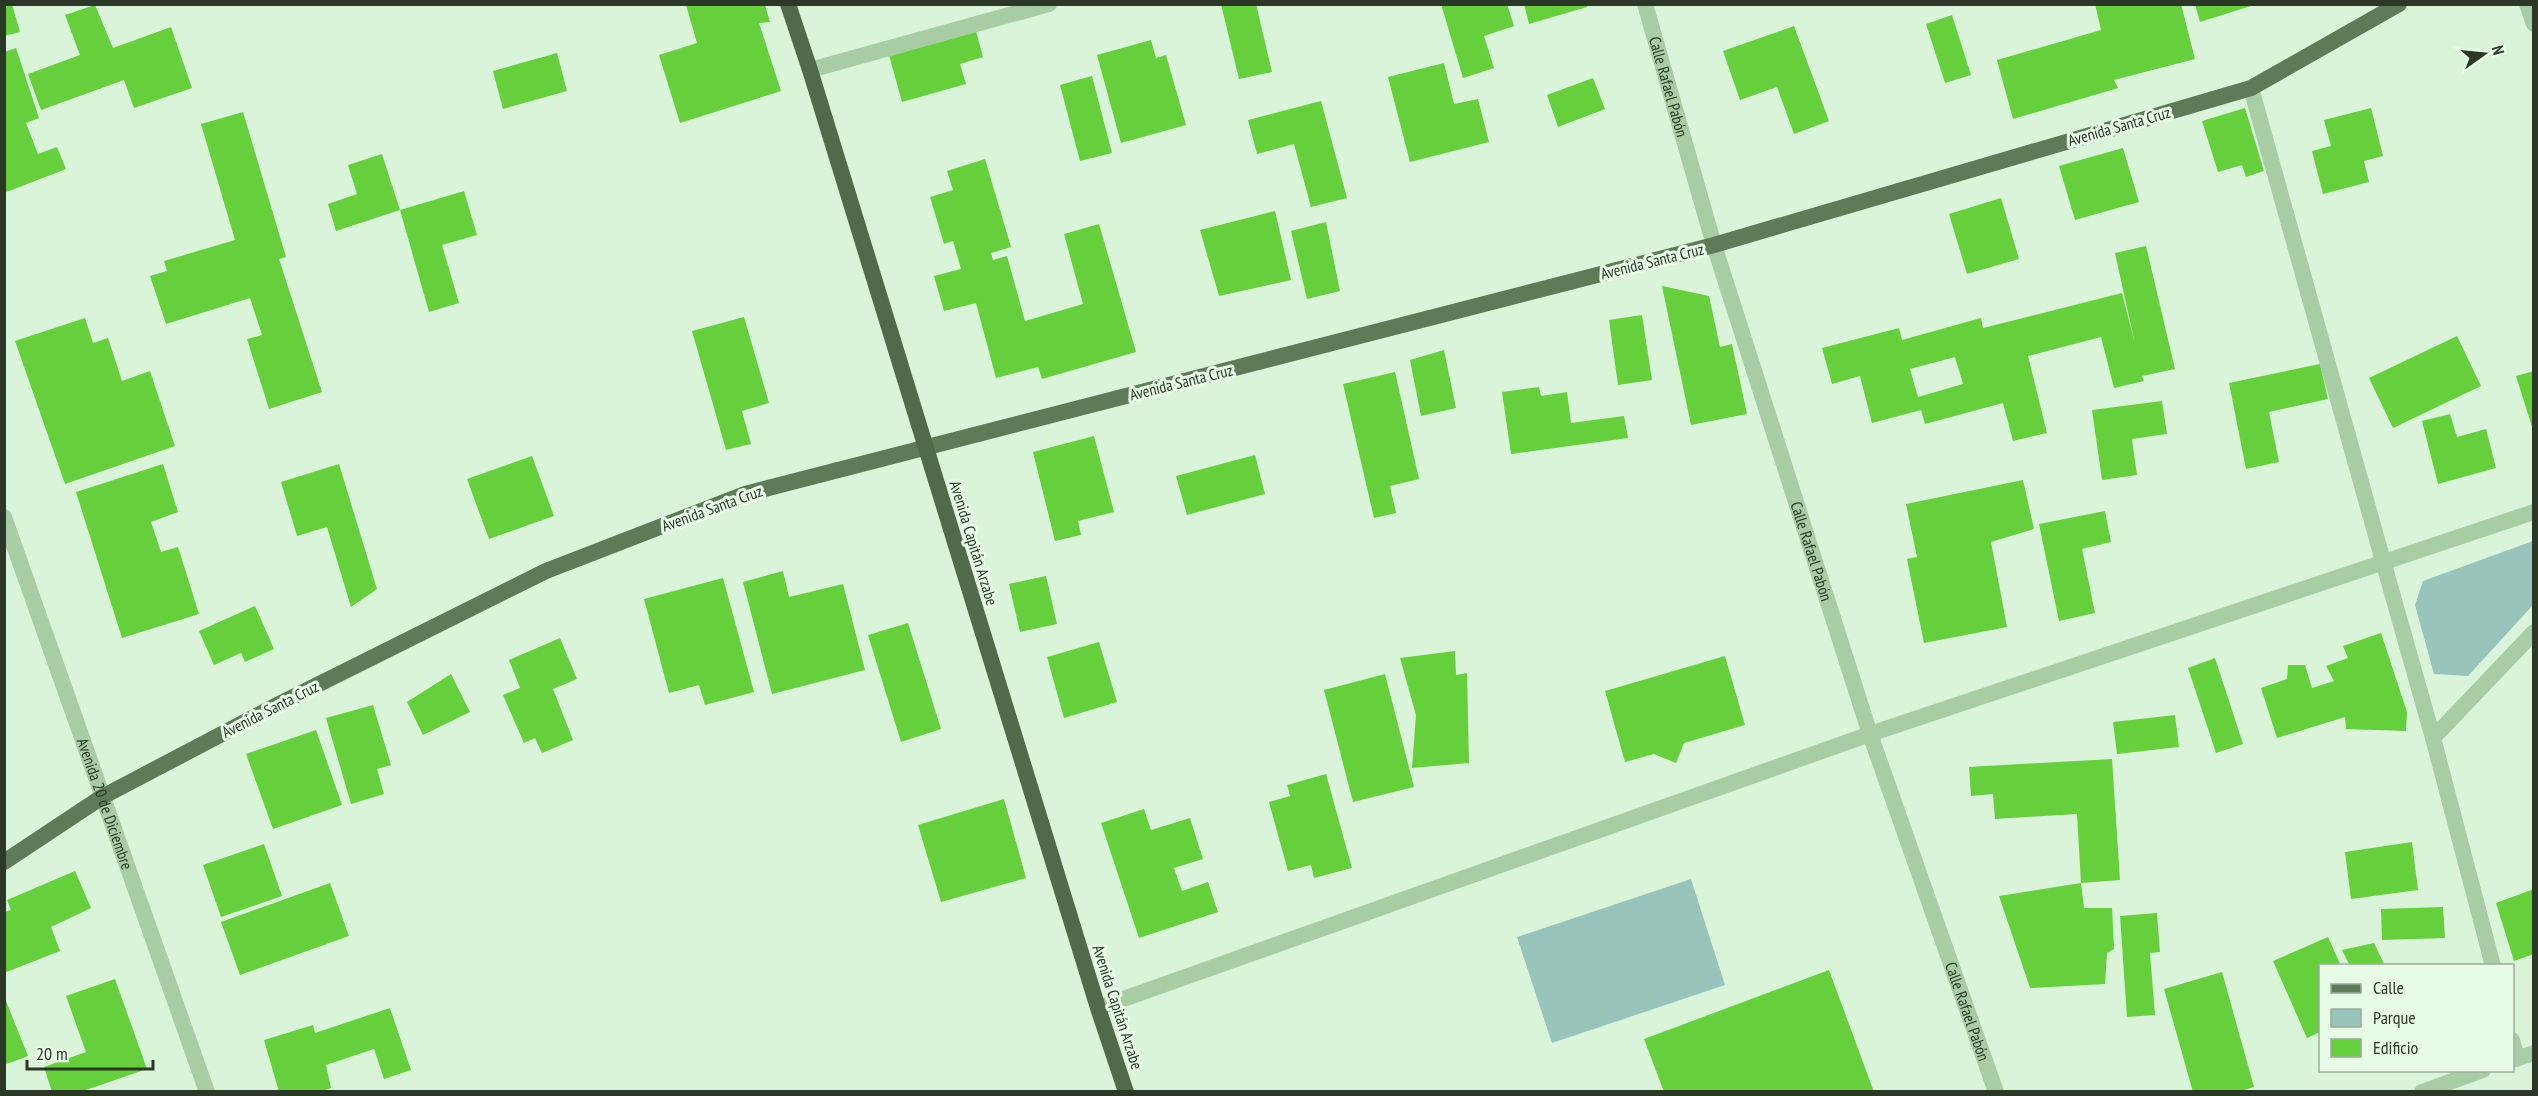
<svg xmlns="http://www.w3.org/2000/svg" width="2538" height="1096" font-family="'PT Sans Narrow',sans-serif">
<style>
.green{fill:#99c4bc}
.building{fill:#66d03c;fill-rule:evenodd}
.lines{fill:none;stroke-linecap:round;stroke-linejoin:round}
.service{stroke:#a8cda5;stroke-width:16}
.minor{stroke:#a8cda5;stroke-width:16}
.primary{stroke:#5e7b57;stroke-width:16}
.trunk{stroke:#506a4a;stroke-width:16}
.labels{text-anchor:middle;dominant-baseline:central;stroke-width:6;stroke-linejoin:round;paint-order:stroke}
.street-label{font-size:16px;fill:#2b3827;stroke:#e7fbe7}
</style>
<rect width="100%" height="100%" fill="#daf4da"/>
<g class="green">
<path d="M2533,541V605L2468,676L2434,674L2415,605L2423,581Z"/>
<path d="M1691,879L1725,985L1552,1043L1517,937Z"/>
</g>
<g class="building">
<path d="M4,4H12L20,32L4,36Z"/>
<path d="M1221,4H1256L1272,72L1239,79Z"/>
<path d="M1441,4H1507L1514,26L1484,36L1494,68L1463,78Z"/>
<path d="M1524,4H1586L1587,7L1529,24Z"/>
<path d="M2095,4H2181L2195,59L2114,80L2118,88L2013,119L1997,60L2101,30Z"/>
<path d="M2195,4H2254V5L2200,22Z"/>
<path d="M95,5L113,48L171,27L192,88L134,108L124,80L41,110L28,74L80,55L65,15Z"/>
<path d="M686,5H765L770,22L759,23L781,91L680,123L659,55L697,43Z"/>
<path d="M1952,15L1971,75L1945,83L1926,24Z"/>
<path d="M1794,26L1829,121L1794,134L1777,87L1740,100L1723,51Z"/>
<path d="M976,31L983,57L960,64L966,84L902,102L889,55Z"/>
<path d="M1151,40L1156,58L1166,55L1186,125L1121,143L1097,55Z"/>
<path d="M16,48L39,118L26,123L38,154L57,147L66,169L4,193V52Z"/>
<path d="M557,53L567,91L503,109L493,71Z"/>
<path d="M1444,63L1454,104L1478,99L1489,142L1410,162L1388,77Z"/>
<path d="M1092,76L1112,153L1080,161L1060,85Z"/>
<path d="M1593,78L1605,109L1558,127L1547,95Z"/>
<path d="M1321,101L1347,198L1311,207L1294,144L1257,154L1248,120Z"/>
<path d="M2245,108L2264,171L2246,177L2242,165L2218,172L2202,121Z"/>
<path d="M2371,108L2383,156L2364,161L2369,182L2323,194L2312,151L2331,146L2324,120Z"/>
<path d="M243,112L286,257L279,259L322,392L269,409L247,339L262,335L250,298L166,324L150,276L167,271L164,261L235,240L201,124Z"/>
<path d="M2123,148L2139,202L2075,220L2059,166Z"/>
<path d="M382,154L400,210L336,231L328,204L357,194L348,165Z"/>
<path d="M985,159L1011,247L991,253L993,260L1007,256L1025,321L1083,304L1064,234L1099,224L1136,352L1042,379L1038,367L996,378L976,303L944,311L934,276L961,269L953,241L944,244L930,197L953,190L947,171Z"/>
<path d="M464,191L477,235L442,245L459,303L429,312L400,210Z"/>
<path d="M2001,198L2019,259L1967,274L1949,214Z"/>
<path d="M1275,211L1291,280L1219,296L1200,230Z"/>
<path d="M1326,222L1340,291L1307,299L1291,231Z"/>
<path d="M2146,246L2175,369L2142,376L2144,381L2114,388L2101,337L2028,356L2047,433L2013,441L2003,403L1925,424L1921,410L1872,423L1860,376L1832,384L1822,348L1899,328L1902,340L1981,318L1983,328L2122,293L2135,344L2115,253ZM1955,357L1963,384L1918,397L1910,369Z"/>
<path d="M1662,286L1709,296L1720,347L1732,344L1747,414L1691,425Z"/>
<path d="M1642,315L1652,380L1618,385L1609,320Z"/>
<path d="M744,317L769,403L742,411L751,444L726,450L692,331Z"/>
<path d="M85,318L93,343L108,338L122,381L150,371L175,446L65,484L15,341Z"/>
<path d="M2457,336L2481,386L2393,428L2369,378Z"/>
<path d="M1444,350L1456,408L1421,416L1410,360Z"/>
<path d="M2320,364L2328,399L2269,412L2279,462L2246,469L2229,383Z"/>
<path d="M2534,371V430H2533L2516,376Z"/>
<path d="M1395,372L1419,479L1390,486L1396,513L1374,518L1343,384Z"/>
<path d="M1539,387L1541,396L1567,392L1571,423L1624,416L1628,438L1511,454L1502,392Z"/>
<path d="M2162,401L2167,434L2132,439L2137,475L2102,480L2092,410Z"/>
<path d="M2450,414L2457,437L2486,429L2496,468L2438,484L2422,421Z"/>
<path d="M1094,436L1114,512L1078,521L1081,535L1055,541L1033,452Z"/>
<path d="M1255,455L1265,494L1187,515L1176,476Z"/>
<path d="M532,456L554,516L489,539L467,479Z"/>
<path d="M163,464L178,512L151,522L161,552L178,547L199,614L122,638L76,492Z"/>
<path d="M339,464L377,589L351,607L327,527L297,536L281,482Z"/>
<path d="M2023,480L2034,529L1991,542L2007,627L1924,643L1907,559L1917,557L1906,504Z"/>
<path d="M2105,511L2111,542L2082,549L2095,613L2059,621L2039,524Z"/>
<path d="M783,571L789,597L843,584L865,670L772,694L743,582Z"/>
<path d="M1046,576L1057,624L1020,632L1009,584Z"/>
<path d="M723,578L754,692L705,705L699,685L669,693L644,599Z"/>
<path d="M255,606L274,649L245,662L241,653L214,665L199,631Z"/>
<path d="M908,623L941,729L901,742L868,635Z"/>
<path d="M2381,633L2407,712L2406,731L2346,729L2345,717L2277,738L2261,688L2287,679L2288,665H2305L2312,688L2334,681L2326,666L2348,658L2343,646Z"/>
<path d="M560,638L577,679L553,689L573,740L542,753L535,738L524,743L503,695L520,688L509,660Z"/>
<path d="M1099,642L1117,702L1064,718L1047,657Z"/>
<path d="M1455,651L1456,675L1467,673L1469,763L1412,768L1416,715L1400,658Z"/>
<path d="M1725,656L1745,725L1684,743L1676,763L1654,754L1625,762L1605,691Z"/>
<path d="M2215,658L2243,744L2216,753L2188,668Z"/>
<path d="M451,674L470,712L423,735L407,702Z"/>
<path d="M1385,674L1414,787L1353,802L1324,690Z"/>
<path d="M373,705L391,765L377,769L384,794L351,804L326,718Z"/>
<path d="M2175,715L2179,747L2117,754L2113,722Z"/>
<path d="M316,730L342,805L273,829L246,754Z"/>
<path d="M2112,759L2120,880L2081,883L2077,814L1995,819L1993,794L1971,796L1969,767Z"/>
<path d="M1326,774L1352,868L1314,878L1311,865L1288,871L1269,802L1290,796L1287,785Z"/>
<path d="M1004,799L1026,878L941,902L918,825Z"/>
<path d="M1144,809L1151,830L1190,818L1203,859L1174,868L1182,891L1208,882L1218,912L1139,938L1101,823Z"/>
<path d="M2412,842L2418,890L2351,899L2345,852Z"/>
<path d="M264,844L282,896L221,917L203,865Z"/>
<path d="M75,871L91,908L51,927L60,951L4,973V912L11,910L7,900Z"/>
<path d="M330,883L349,936L240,975L221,922Z"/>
<path d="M2081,883L2084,908H2112L2114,949L2107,953L2105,984L2030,988L1999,896Z"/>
<path d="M2534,889V954L2514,961L2496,903Z"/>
<path d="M2443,907L2445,938L2382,940L2381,909Z"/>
<path d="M2157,913L2160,952L2150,953L2155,1015L2127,1017L2120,916Z"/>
<path d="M2328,937L2341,966H2320V1032L2307,1038L2273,961Z"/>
<path d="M2374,943L2385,966H2350L2342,950Z"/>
<path d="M1829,970L1874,1092H1664L1644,1039Z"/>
<path d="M2222,972L2254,1087L2237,1092H2193L2164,989Z"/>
<path d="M115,979L147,1069L80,1092H52L44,1067L86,1052L66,996Z"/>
<path d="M4,996L28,1056L4,1065Z"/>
<path d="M390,1008L411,1070L384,1079L374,1049L326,1065L331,1088L319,1092H279L264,1040L313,1025L315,1033Z"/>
</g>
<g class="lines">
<g class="service">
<path d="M810,70L1049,4"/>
<path d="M2251,88L2383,561"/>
<path d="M2433,738L2493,966"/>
<path d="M2512,1040L2517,1059"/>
</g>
<g class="minor">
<path id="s1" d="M1645,4L1714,245L1870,734L1996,1092"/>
<path d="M2527,4L2534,24"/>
<path id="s2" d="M4,517L207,1092"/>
<path d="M2383,561L2433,738"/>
<path d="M2433,738L2534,632"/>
<path d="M1098,1008L1870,734L2534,512"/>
<path d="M2512,1060L2534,1053"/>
<path d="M2422,1092L2483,1070"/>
</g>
<path class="primary" d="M4,862L102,797L279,704L546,571L745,494L1714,245L2251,88L2399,4"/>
<path class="trunk" d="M788,4L810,70L1098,1008L1126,1092"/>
</g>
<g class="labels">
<g class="street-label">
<text stroke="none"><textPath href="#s1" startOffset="86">Calle Rafael Pabón</textPath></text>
<text transform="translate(2119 126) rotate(-16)">Avenida Santa Cruz</text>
<text transform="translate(1652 261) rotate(-14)">Avenida Santa Cruz</text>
<text transform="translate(1181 382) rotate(-14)">Avenida Santa Cruz</text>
<text transform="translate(712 508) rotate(-20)">Avenida Santa Cruz</text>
<text transform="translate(974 543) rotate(73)">Avenida Capitán Arzabe</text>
<text stroke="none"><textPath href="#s1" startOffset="572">Calle Rafael Pabón</textPath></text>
<text transform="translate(270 709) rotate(-27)">Avenida Santa Cruz</text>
<text stroke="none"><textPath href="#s2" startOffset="304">Avenida 20 de Diciembre</textPath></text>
<text transform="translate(1118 1007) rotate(72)">Avenida Capitán Arzabe</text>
<text stroke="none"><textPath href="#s1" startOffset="1058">Calle Rafael Pabón</textPath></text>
</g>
</g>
<rect width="2538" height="1096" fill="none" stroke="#2b3827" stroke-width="12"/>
<rect x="2319" y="964" width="195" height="108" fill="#e7fbe7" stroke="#9cad9a" stroke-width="1.5"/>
<rect x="2331" y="984" width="30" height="9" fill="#5e7b57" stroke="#9cad9a" stroke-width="1.5"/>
<text x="2373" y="994" font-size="18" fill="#2b3827">Calle</text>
<rect x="2331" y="1009" width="30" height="18" fill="#99c4bc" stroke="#9cad9a" stroke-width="1.5"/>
<text x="2373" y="1024" font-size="18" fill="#2b3827">Parque</text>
<rect x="2331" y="1039" width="30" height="18" fill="#66d03c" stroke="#9cad9a" stroke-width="1.5"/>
<text x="2373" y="1054" font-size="18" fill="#2b3827">Edificio</text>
<g transform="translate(2484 54) rotate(75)" stroke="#e7fbe7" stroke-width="4.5" paint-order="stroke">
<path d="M0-4.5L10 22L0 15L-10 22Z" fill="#2b3827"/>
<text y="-9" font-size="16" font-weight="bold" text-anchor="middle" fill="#2b3827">N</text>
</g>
<path d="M27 1060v9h126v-9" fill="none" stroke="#2b3827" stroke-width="3"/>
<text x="36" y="1060" font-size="18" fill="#2b3827" stroke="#e7fbe7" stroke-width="4.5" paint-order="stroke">20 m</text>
</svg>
